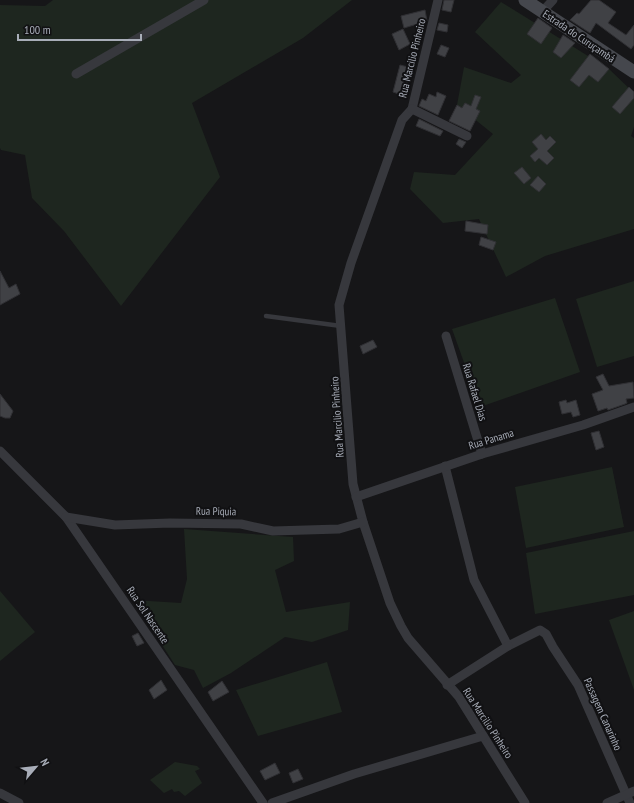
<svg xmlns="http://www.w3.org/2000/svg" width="634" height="803" font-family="'PT Sans Narrow',sans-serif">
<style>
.green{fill:#1e261f}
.building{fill:#404145;stroke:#303034}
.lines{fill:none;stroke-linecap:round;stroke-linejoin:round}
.lane{stroke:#37383d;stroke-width:4.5}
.street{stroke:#37383d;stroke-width:9}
.secondary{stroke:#45474d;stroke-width:13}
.labels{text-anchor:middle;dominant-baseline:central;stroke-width:4;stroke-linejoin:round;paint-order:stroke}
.street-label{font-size:11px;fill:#a8adb8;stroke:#111113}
</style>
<rect width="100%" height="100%" fill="#161618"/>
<g class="green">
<path d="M53,0H352L303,38L192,103L220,177L121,306L64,231L32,198L25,155L1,150L0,148V5L45,6Z"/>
<path d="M501,2L609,69L634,93V127L631,136L634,138V229L545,256L506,277L479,219L443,223L410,189L414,172L455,175L493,134L457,105L464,67L511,83L521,75L475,32Z"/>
<path d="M634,281V356L597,367L576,299Z"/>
<path d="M555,298L580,372L480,407L452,329Z"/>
<path d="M612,467L624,527L526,548L515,487Z"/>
<path d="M184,529L293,537L294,561L275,570L286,612L350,602L348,630L312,642L285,637L231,673L203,688L194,670L175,665L133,600L181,603L187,579Z"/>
<path d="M634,531V595L535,614L526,553Z"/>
<path d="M0,591L35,632L0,661Z"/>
<path d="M634,611V690L609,620Z"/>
<path d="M327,662L342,712L258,736L236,690Z"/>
<path d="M175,762L197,766L200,769L195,771L202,783L185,796L179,791L174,792L172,789L164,793L150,780Z"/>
</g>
<g class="building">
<path d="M444,0H454L451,12L442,10Z"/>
<path d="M591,0H599L616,12L608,23L626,35L634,25V45L631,49L596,23L590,33L570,20L577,13L579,14Z"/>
<path d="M425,10L427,21L404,28L401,16Z"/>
<path d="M538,18L552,28L541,44L527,34Z"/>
<path d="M439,23L448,25L447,32L437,30Z"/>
<path d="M403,29L410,44L399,50L392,34Z"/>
<path d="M563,35L575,43L561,58L553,52Z"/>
<path d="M441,45L449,48L445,57L437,54Z"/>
<path d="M590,54L609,69L598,82L589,75L579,87L570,80Z"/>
<path d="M400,65L412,68L405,96L393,92Z"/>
<path d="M629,87L634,92V98L620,114L612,107Z"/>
<path d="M437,92L446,96L438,115L419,106L422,99L426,101L429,94L436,97Z"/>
<path d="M475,95L481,97L476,109L480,111L470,131L449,121L457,105L462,108L465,103L471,106Z"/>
<path d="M419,119L443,131L440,136L416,126Z"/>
<path d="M541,134L546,140L550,136L556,142L547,151L554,158L547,165L539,158L535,162L530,156L538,149L532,142Z"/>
<path d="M459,139L466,142L462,148L456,144Z"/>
<path d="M522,167L531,178L524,184L514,173Z"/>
<path d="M538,176L546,184L539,192L530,185Z"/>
<path d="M466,221L488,225L487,234L465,231Z"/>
<path d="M481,237L496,242L493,250L479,245Z"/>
<path d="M0,271L9,288L16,284L20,294L0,305Z"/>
<path d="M373,340L377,347L363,354L360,346Z"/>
<path d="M603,374L609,386L633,382L634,398L626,399L627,403L625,404L608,410L607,408L598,411L592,394L603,390L596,377Z"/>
<path d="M0,394L13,411L10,418H5L0,416Z"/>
<path d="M566,400L567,403L576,400L580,415L573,417L571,412L562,414L559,402Z"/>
<path d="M599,431L604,447L596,450L591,433Z"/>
<path d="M138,633L144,643L137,646L132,636Z"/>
<path d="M161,680L167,690L154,699L149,690Z"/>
<path d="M222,681L229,692L213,701L208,692Z"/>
<path d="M275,763L280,773L265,780L260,771Z"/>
<path d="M298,769L303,779L293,783L289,773Z"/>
</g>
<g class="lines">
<path class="lane" d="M266,316L341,326"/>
<g class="street">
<path d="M438,0L412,109L402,120L351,263L339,305L353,484L363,522L390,603L401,626L408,638L459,697L525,803"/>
<path d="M542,12L553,0"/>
<path d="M76,74L204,0"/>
<path d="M412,109L467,136"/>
<path d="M446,336L482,454"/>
<path d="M0,451L66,517L263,803"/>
<path d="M445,466L474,580L508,646L540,630L546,634L553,647L578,685L630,803"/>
<path d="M356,497L482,454L583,425L634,407"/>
<path d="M66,517L115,525L170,523L241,524L273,531L339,529L363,522"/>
<path d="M447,685L508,646"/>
<path d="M0,793L19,803"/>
<path d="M272,803L354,774L483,736"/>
<path d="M607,803L634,791"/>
</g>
<path class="secondary" d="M525,0L634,72"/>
</g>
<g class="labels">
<g class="street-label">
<text transform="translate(579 36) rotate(34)">Estrada do Curuçambá</text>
<text transform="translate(412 58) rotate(-76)">Rua Marcilio Pinheiro</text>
<text transform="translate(475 392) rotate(73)">Rua Rafael Dias</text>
<text transform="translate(337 417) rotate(-94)">Rua Marcilio Pinheiro</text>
<text transform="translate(491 439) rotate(-17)">Rua Panama</text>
<text transform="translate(216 511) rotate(1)">Rua Piquia</text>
<text transform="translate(148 615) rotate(56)">Rua Sol Nascente</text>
<text transform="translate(603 714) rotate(66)">Passagem Canarinho</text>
<text transform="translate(488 723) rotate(57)">Rua Marcilio Pinheiro</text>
</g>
</g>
<g transform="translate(36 767) rotate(62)" stroke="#111113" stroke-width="3" paint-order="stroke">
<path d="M0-3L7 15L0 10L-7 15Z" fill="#a8adb8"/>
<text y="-6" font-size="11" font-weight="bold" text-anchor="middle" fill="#a8adb8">N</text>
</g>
<path d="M18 34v6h123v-6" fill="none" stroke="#a8adb8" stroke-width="2"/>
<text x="24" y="34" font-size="12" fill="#a8adb8" stroke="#111113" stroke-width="3" paint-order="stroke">100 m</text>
</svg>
